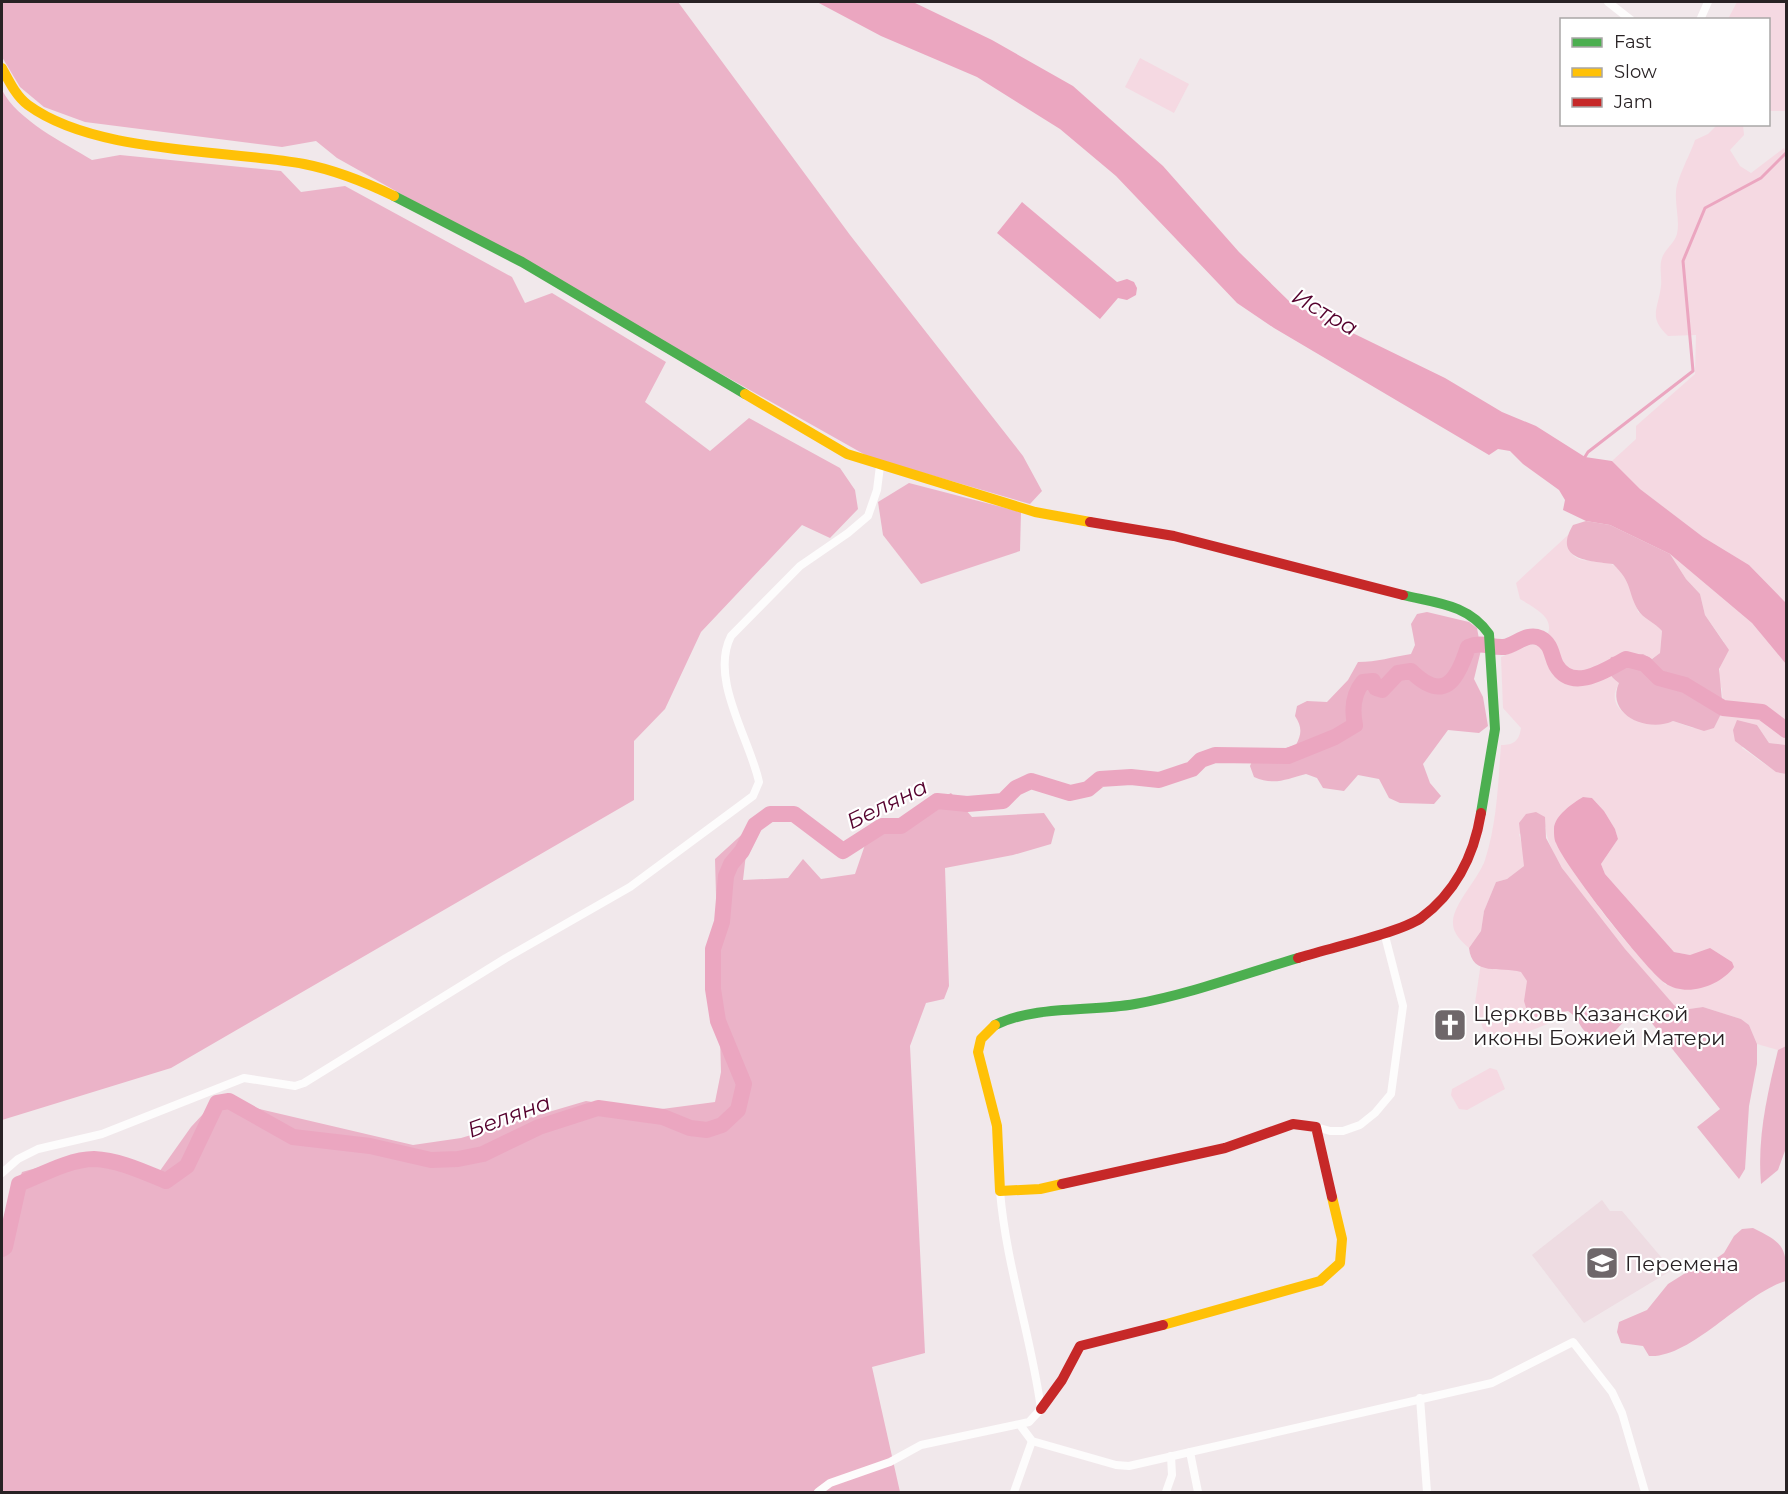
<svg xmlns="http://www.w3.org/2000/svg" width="1788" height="1494" font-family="Montserrat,sans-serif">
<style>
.built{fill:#eedce2}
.green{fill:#f5d9e2;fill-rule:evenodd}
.forest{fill:#ebb3c8}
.water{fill:#eba6c0}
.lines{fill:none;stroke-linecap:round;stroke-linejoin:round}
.stream{stroke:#eba6c0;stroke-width:3}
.river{stroke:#eba6c0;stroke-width:16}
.street{stroke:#fdfcfc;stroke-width:8}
.fast{stroke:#4caf50;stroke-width:10}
.slow{stroke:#ffc107;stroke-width:10}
.jam{stroke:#c62828;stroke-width:10}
.labels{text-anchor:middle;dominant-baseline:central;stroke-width:4.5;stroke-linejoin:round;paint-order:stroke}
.poi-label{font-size:21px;fill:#282224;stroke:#fff;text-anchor:start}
.water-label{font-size:22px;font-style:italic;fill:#55002d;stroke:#fff}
</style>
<rect width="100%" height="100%" fill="#f1e8eb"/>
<path class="built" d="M1602,1200L1610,1211H1622L1672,1270L1584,1323L1532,1255Z"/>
<g class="green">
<path d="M1737,2H1786V111H1769L1768,20L1728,19Z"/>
<path d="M1140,58L1189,84L1174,113L1125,87Z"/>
<path d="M1717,125H1743L1744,135L1730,150L1740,166L1751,173L1784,148L1786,153V603L1749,565L1703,537L1640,489L1612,461L1636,439V426L1695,374L1696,335L1668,336C1648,317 1658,310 1661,286C1662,277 1659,266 1662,258C1665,249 1674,244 1677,234C1680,221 1675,206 1676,192C1677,178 1690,155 1695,140L1708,134Z"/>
<path d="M1568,535C1568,574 1596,553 1615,566C1630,576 1634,596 1638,612L1656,623L1662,631L1660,653C1648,662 1627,672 1619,684C1599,713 1653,731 1673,721L1693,728H1714L1723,710L1722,689L1718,680L1724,642L1705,615L1700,594L1686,579L1670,554L1752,623L1786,664V745L1769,743L1757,725L1742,748C1756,757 1771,771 1786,774V1046L1778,1050L1757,1044L1749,1025L1741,1019L1703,1007L1682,1010L1674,1005C1647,975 1543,863 1546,827L1519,834L1525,856L1524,866L1507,879L1496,882L1484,911L1481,931L1469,948C1461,941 1452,933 1453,921C1454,903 1479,878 1485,860C1497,823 1498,784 1501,745C1514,745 1519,741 1521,728L1503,708L1501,657L1530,645H1541C1561,621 1540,611 1520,599L1516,583ZM1583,797L1592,798L1604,811L1615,829L1618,839L1601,864L1605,874L1674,952L1690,955L1700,953L1666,985C1625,944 1585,893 1556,843Z"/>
<path d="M1483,949L1586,1001L1560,1012L1562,1018L1501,1043L1483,1029L1475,1003Z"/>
<path d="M1490,1068L1497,1070L1505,1089L1467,1110L1459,1109L1451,1095L1452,1089Z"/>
</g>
<g class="forest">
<path d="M2,2H678L850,235L1023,456L1042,491L1030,504L869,457L337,158L316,141L282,147L85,122L44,107L20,87L2,57Z"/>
<path d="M2,90C17,120 64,143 92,160L120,155L281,171L301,192L345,186L512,277L525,303L552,293L666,362L645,402L710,451L749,418L840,468L855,490L858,509L830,538L802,525L701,632L665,709L634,741V800L171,1068L2,1120Z"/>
<path d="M909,483L1021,512L1020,551L921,584L883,535L878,502Z"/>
<path d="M1586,521L1610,525L1670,554L1686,579L1700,594L1705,615L1729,650L1719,669L1723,710L1714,728L1704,731L1673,721C1648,733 1605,715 1619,683C1608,675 1606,669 1611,657L1643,654L1652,659L1660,653L1662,631C1656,623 1642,618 1638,610C1627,591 1633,583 1613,564C1590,561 1552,560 1573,525Z"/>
<path d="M1427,612L1469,622L1477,628L1481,650L1474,679L1483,697L1488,726L1479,733L1448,730L1423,764L1430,783L1441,796L1434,804L1400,803L1389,798L1379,779L1358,775L1344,791L1323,788L1317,778L1306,774C1286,779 1275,786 1254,777L1250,766L1254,757L1296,745C1302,733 1302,727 1295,716L1297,706L1307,701L1327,702L1348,680L1358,662C1377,662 1392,657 1411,654L1415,645L1411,624L1417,614Z"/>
<path d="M1737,720L1757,725L1769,743L1786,745V774L1776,772L1735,741L1733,730Z"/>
<path d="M951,793L972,817L1044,813L1055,829L1051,844L1013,855L945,868L949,986L944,999L926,1003L910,1046L925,1353L872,1367L900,1492H2V1230L22,1172L72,1158L157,1175L191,1127L217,1099L413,1145L461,1138L586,1101L647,1111L715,1102L721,1072L715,859L749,828L743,880L788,878L803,859L821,879L855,874L868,836Z"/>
<path d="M1536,812L1545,817L1546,838L1562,868L1625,949L1674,1005L1682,1010L1703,1007L1741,1019L1749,1025L1757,1044V1064L1749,1106L1745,1169L1739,1179L1697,1127L1720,1109L1643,1012C1637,1014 1631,1016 1626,1020C1614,1029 1607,1050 1589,1035C1579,1028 1579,1018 1568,1011L1536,1017L1527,1011L1524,1001L1527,981L1521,972C1500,966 1472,977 1469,948L1481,931L1484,911L1496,882L1507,879L1524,866L1519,823L1526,814Z"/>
<path d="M1786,1046V1148L1778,1170L1761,1184C1757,1138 1767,1095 1778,1050Z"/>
<path d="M1753,1228C1784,1243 1787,1248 1786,1281C1744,1293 1691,1359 1649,1356L1643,1346L1621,1343L1617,1332L1619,1322L1647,1310L1668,1284L1695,1267L1714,1260L1724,1253L1734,1236L1742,1229Z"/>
</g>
<g class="water">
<path d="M817,2H913L992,40L1073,86L1163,166L1239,252L1291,303L1445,378L1502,412L1536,426L1585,457L1612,461L1640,489L1703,537L1749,565L1786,603V664L1752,623L1670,554L1610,525L1586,521L1563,510L1565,500L1559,490L1523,464L1510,451L1498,449L1489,455L1274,328L1237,303L1116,176L1060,129L977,77L881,36Z"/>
<path d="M1022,202L1117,282L1127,279L1134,282L1137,288L1136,295L1127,300L1118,298L1100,319L997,233Z"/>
<path d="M1583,797L1592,798L1604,811L1615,829L1618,839L1601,864L1605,874L1674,952L1690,955L1710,948L1732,962L1734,967C1720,986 1686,998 1665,983C1646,970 1564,865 1556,843C1554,840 1554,833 1554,829C1554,816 1573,803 1583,797Z"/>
</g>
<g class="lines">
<path class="stream" d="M1583,460L1588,452L1693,371L1683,261L1705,208L1761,178L1786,153"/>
<path class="river" d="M2,1249L5,1247L19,1184C41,1175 70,1159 94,1159C119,1160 144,1172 166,1181L187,1166L217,1103L229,1101L293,1137L370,1146L431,1160L458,1159L483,1154L539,1127L598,1108L663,1117L690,1128L707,1130L722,1125L738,1110L744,1084L718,1021L713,989V949L722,922L726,876L731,864L742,851L755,825L770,814H794L843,851L882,826H901L937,801L967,804L1003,801L1016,788L1031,781L1070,793L1088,789L1100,779L1131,777L1159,780L1192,769L1201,760L1215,755L1288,756L1335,737L1355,725C1352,710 1353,694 1363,682L1373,681L1376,688L1382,690L1398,673L1411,671C1444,703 1457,681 1468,647C1482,641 1491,648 1504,647C1516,645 1527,632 1540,638C1552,644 1551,655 1556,665C1572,693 1606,670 1626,659L1645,664L1659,678L1685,685L1723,708L1762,712L1786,730"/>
<g class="street">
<path d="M1608,2L1631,20"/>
<path d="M1700,20L1708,2"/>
<path d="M1316,1127L1330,1131H1343L1360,1125L1375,1113L1391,1094L1403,1006L1384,932"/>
<path d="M2,1173L18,1159L38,1149L102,1134L244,1078L295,1086L304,1083L506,958L630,887L753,796L759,782C750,739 709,679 731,636L800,566L848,533L868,516L877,490L880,466"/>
<path d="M1420,1398L1427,1492"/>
<path d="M1020,1425L1032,1441L1116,1465L1129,1466L1492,1383L1573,1342L1612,1392L1622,1413L1645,1492"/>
<path d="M1190,1452L1198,1492"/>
<path d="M818,1492L830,1483L890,1462L921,1445L1029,1422L1041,1409C1031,1335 1006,1265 1000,1191"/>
<path d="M1014,1492L1032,1441"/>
<path d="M1166,1492L1172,1475L1171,1456"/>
</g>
<g class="fast">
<path d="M394,196L522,262L745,394"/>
<path d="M1403,595C1436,603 1468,604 1489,634L1495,729L1481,813"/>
<path d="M995,1025C1036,1005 1090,1012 1135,1004C1190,994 1244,974 1298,958"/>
</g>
<g class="slow">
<path d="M2,68C9,81 16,96 28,105C95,154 223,149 304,164C335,170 365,182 394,196"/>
<path d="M745,394L847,454L1035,512L1090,522"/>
<path d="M995,1025L981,1039L978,1052L997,1126L1000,1191L1040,1189L1062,1184"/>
<path d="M1163,1325L1320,1281L1340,1263L1342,1239L1332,1197"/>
</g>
<g class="jam">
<path d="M1090,522L1174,536L1403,595"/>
<path d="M1298,958C1326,949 1399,933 1421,918C1456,892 1474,856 1481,813"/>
<path d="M1062,1184L1225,1148L1293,1124L1316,1127L1332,1197"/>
<path d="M1041,1409L1062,1380L1080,1346L1163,1325"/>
</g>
</g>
<defs>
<symbol id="church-square" viewBox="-11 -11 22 22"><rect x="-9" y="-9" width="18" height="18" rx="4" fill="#6e676a" stroke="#fff"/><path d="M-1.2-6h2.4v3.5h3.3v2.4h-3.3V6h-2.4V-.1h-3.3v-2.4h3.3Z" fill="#fff"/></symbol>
<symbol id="school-square" viewBox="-11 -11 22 22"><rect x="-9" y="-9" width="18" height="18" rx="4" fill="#6e676a" stroke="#fff"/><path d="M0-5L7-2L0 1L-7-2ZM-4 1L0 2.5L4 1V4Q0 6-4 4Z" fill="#fff"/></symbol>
</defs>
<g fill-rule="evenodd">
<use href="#church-square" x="1431" y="1006" width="38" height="38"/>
<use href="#school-square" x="1583" y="1244" width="38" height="38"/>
</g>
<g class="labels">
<g class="poi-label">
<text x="1473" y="1013">Церковь Казанской<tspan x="1473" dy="24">иконы Божией Матери</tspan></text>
<text x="1625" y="1263">Перемена</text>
</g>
<g class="water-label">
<text transform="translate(1325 312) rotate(30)">Истра</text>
<text transform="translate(887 804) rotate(-26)">Беляна</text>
<text transform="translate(509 1116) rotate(-20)">Беляна</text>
</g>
</g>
<rect width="1788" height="1494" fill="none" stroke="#282224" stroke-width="6"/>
<rect x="1560" y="18" width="210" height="108" fill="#ffffff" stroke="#a9a7a7" stroke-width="1.5"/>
<rect x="1572" y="38" width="30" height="9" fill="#4caf50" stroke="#a9a7a7" stroke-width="1.5"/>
<text x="1614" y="48" font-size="18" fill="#282224">Fast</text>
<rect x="1572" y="68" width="30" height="9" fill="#ffc107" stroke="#a9a7a7" stroke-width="1.5"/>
<text x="1614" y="78" font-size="18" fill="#282224">Slow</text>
<rect x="1572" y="98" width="30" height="9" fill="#c62828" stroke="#a9a7a7" stroke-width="1.5"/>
<text x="1614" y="108" font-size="18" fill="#282224">Jam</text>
</svg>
